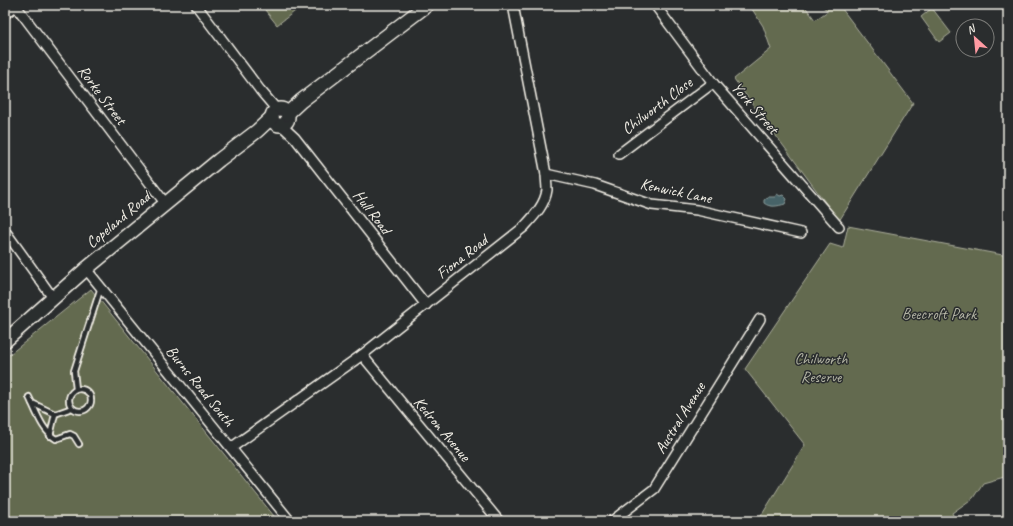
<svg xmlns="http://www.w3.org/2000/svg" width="1013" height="526" font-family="Caveat,sans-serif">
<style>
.green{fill:#636a50;stroke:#acae9c}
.water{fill:#466467;stroke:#8c9c9b}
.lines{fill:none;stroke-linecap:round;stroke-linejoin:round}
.service-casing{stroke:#f4f1e8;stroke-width:8}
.minor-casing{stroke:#f4f1e8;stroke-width:12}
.secondary-casing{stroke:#f4f1e8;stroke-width:16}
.service{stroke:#2a2d2e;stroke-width:4.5}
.minor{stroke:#2a2d2e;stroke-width:9}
.secondary{stroke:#2a2d2e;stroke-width:13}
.labels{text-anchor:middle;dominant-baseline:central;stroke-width:3;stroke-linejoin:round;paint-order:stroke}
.street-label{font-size:16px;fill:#f4f1e8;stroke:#2a2d2e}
.park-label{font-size:16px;fill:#b3b4a4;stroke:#2a2d2e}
</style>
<rect width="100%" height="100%" fill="#2a2d2e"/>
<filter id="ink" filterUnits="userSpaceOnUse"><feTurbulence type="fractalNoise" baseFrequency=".025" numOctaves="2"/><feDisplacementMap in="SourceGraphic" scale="8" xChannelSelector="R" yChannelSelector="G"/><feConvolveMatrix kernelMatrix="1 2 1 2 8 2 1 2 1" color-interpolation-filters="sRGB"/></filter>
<g filter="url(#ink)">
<g class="green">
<path d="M271,5H303L277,25L265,10Z"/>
<path d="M751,5H804L815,20L828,11L821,5H837L836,6L839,5L913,103L839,221L734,79L771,49L763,26L750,6Z"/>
<path d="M932,8L951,33L939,42L921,17Z"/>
<path d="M848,226L1008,256V476L983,483L973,498L952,513L956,521H758L805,445L745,369L830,244L843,248Z"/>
<path d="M91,289L278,521H5V358Z"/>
</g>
<path class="water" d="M777,194L780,196L783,195L787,199L785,204C778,206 770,208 764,203V200L768,197H775Z"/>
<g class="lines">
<defs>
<g id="service">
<circle cx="80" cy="400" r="11"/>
<path d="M76,389L74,371L101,287"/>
<path d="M29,397C36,411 42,431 56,439L70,434L74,436L79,444"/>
<path d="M32,403L55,414L72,408"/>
<path d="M50,436L55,414"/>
</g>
<g id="minor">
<path d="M196,5L260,90L277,110"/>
<path d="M655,5L713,83L839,227"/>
<path d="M16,6L165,203"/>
<path d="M5,14L17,5"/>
<path d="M280,124L295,138L426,305"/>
<path d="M619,154L713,83"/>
<path d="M546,174L595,185L652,205L697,210L801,233"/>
<path d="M5,231L53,298"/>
<path d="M86,269L290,521"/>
<path d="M362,355L499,521"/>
<path d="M231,448L362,355L524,227C534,216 545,205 547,190C547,185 546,179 546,174L513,5"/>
<path d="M612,521L654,489L760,319"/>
</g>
<g id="secondary">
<circle cx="280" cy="117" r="8"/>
<path d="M287,114L301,101L427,5"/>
<path d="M5,341L86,269L219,160L257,131L272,117"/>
</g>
</defs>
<use href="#service" class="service-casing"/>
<use href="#minor" class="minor-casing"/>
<use href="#secondary" class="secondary-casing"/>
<use href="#service" class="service"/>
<use href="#minor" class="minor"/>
<use href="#secondary" class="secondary"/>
</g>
</g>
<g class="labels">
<g class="street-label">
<text transform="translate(102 95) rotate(53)">Rorke Street</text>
<text transform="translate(657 106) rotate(-37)">Chilworth Close</text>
<text transform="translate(755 108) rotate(49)">York Street</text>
<text transform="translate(676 191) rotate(12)">Kenwick Lane</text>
<text transform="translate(372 212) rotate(52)">Hull Road</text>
<text transform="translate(118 220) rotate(-40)">Copeland Road</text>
<text transform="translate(462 257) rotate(-38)">Fiona Road</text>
<text transform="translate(200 386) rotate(51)">Burns Road South</text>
<text transform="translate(680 418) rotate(-58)">Austral Avenue</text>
<text transform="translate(442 429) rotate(50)">Kedron Avenue</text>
</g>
<g class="park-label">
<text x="939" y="314">Beecroft Park</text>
<text x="821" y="359">Chilworth<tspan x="821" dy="18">Reserve</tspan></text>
</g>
</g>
<rect width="1013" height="526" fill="none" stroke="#2a2d2e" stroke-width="20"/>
<rect x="10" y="10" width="993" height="506" fill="none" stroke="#f4f1e8" stroke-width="1.5" filter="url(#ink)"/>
<g transform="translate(975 38) rotate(333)"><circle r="19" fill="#2a2d2e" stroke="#7b7b78"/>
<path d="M0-3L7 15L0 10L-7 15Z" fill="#ff9aa2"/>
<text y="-6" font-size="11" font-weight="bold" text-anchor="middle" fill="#f4f1e8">N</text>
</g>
</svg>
